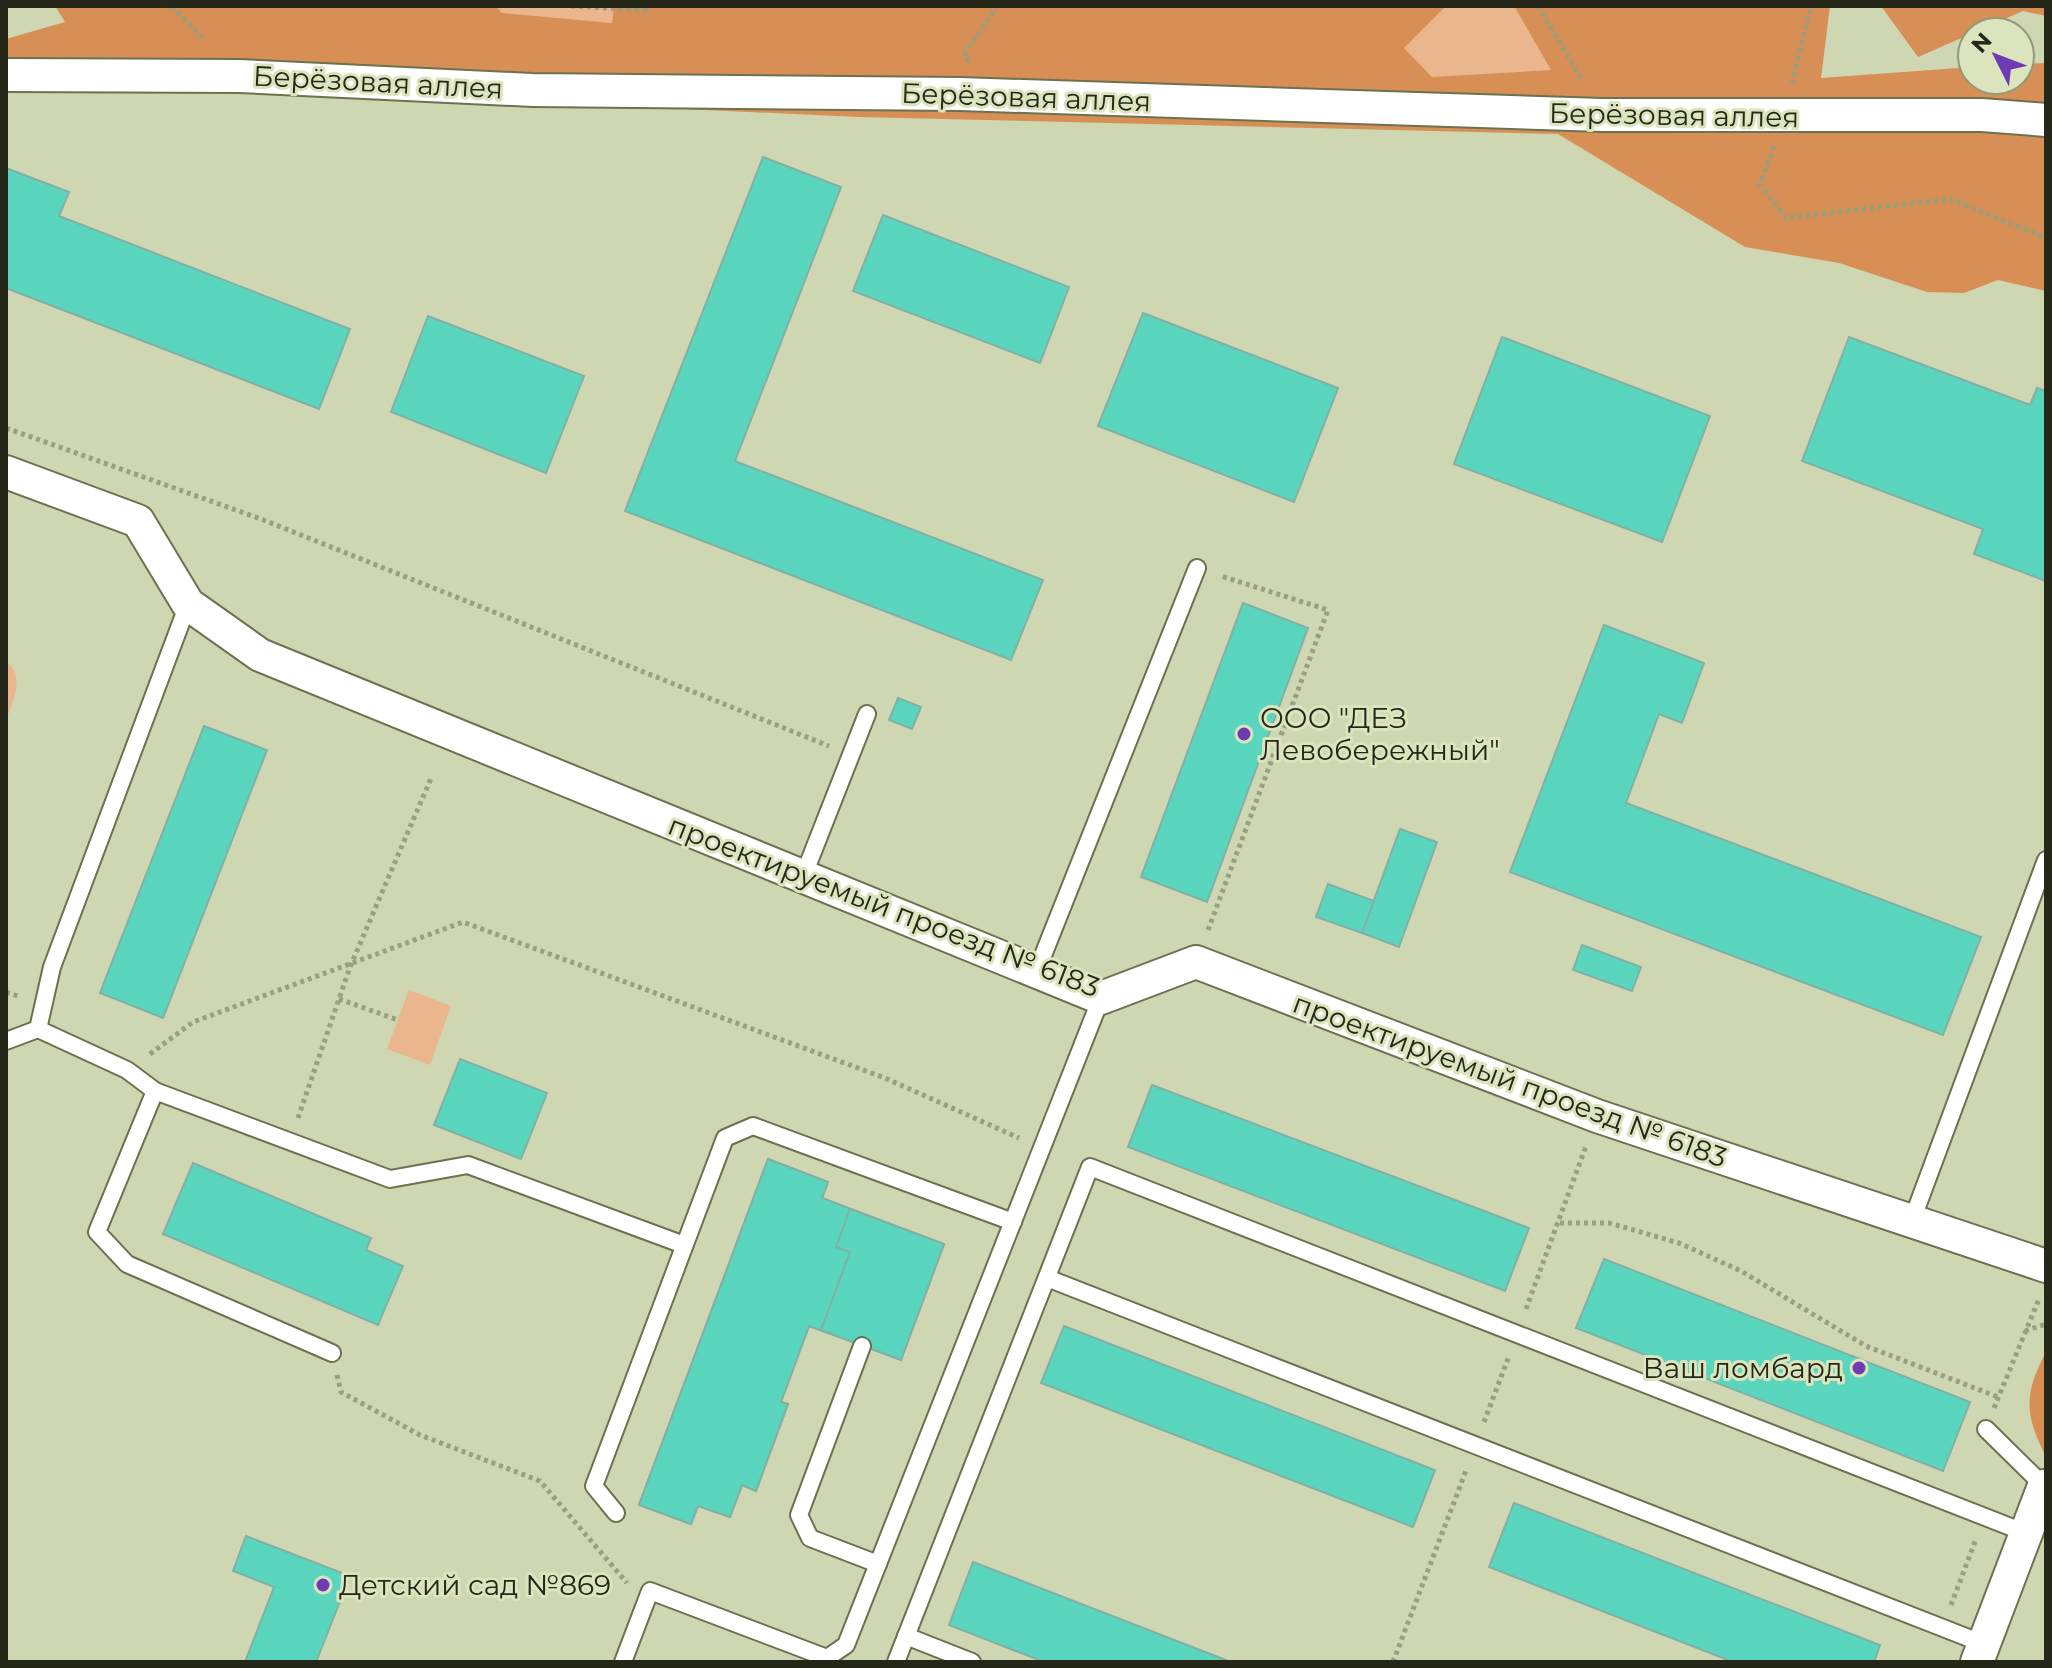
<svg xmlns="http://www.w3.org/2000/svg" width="2052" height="1668" font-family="Montserrat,sans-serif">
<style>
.green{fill:#ebb58d}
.forest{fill:#d78f55}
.building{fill:#5bd6be;stroke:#82b0a5;stroke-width:2}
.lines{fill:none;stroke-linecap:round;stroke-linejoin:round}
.lane-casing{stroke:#6a724f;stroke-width:20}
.street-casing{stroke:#6a724f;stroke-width:36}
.path{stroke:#98a081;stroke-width:5;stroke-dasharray:4 4;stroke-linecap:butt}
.lane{stroke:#fff;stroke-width:16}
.street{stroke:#fff;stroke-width:32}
.poi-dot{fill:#6d3bb2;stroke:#dbe4bd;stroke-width:3}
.labels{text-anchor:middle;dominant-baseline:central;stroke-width:6;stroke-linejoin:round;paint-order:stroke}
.street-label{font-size:28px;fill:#252819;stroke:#dbe4bd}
.poi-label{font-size:28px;fill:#252819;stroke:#dbe4bd;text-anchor:start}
</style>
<rect width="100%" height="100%" fill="#ced7b1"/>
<g class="green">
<path d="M496,6H614L612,23L502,13Z"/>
<path d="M1446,6H1514L1551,70L1432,77L1403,48Z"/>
<path d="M6,661C26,676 13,701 6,720Z"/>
<path d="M409,990L451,1006L430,1065L387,1049Z"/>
</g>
<g class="forest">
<path d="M55,6H496L502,13L612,23L614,6H1446L1404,48L1432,77L1551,70L1514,6H1830L1821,78L1972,67V80H2020V64L2046,63V291L1998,280L1964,293L1927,292L1839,263L1745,247L1558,134L859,117L596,105L6,58V39L65,22Z"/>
<path d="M1881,6H2046V16L2023,11L1918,57Z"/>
<path d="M2046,1352V1457C2025,1415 2023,1395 2046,1352Z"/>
</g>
<g class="building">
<path d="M763,157L841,187L735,461L1043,580L1011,660L625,511Z"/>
<path d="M6,168L69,192L59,216L350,329L319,409L6,288Z"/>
<path d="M883,215L1069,287L1040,363L853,291Z"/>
<path d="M1143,313L1338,388L1294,502L1098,426Z"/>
<path d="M428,316L584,376L546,473L391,412Z"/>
<path d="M1502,337L1710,416L1662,542L1454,464Z"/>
<path d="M1849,337L2030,405L2037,388L2046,391V581L1974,554L1983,529L1802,461Z"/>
<path d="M1243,603L1308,628L1207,902L1141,877Z"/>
<path d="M1604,625L1704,663L1682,723L1659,714L1626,803L1981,937L1943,1035L1510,872Z"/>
<path d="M898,698L921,707L912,729L889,720Z"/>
<path d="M204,726L267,750L163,1018L100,993Z"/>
<path d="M1400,829L1437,842L1399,947L1362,933Z"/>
<path d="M1328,884L1374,901L1362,933L1316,917Z"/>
<path d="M1582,945L1641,967L1632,991L1573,970Z"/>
<path d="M460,1059L547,1093L521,1159L434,1125Z"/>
<path d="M1152,1085L1529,1228L1505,1291L1128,1147Z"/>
<path d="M768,1159L828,1182L822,1198L850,1209L836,1247L850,1252L821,1330L809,1326L781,1402L788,1404L756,1491L742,1485L730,1517L698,1506L691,1524L639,1505Z"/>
<path d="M768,1159L828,1182L822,1198L944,1244L901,1360L809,1326L781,1402L788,1404L756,1491L742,1485L730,1517L698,1506L691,1524L639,1505Z"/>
<path d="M193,1163L371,1238L366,1250L403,1266L378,1325L163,1234Z"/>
<path d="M850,1209L944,1244L901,1360L821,1330L850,1252L836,1247Z"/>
<path d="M1604,1259L1970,1402L1943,1471L1576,1328Z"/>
<path d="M1064,1326L1435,1470L1413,1527L1041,1383Z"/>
<path d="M1514,1503L1880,1645L1874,1662H1733L1489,1567Z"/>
<path d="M246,1536L350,1576L316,1662H245L274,1587L233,1571Z"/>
<path d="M973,1562L1231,1662H1044L949,1625Z"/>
</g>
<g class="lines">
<defs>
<g id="lane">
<path d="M188,604L52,967L38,1029L127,1070L155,1091L97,1232L127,1264L332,1353"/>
<path d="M803,877L867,714"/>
<path d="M1036,973L1197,568"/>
<path d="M6,1041L38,1029"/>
<path d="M155,1091L390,1179L468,1165L684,1245"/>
<path d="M1911,1223L2046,860"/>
<path d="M1047,1278L1984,1644"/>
<path d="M862,1346L799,1515L810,1538L878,1564"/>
<path d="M1986,1429L2044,1486"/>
<path d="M616,1513L594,1486L725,1138L753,1126L1013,1222"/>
<path d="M906,1636L972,1662"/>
<path d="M623,1662L650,1591L827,1658L846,1645L1101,998"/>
<path d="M896,1662L1090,1167L2026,1533"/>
</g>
<g id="street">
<path d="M6,75L239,76L532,90L960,94L1602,115H1982L2046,120"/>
<path d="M6,472L138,521L188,604L260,655L1101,998L1196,962L1597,1116L2046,1266"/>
<path d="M1977,1662L2044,1486"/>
</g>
</defs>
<use href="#lane" class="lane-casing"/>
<use href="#street" class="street-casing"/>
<g class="path">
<path d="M172,6L205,41"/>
<path d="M571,6L646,10V6"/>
<path d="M1538,6L1582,80"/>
<path d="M969,61L964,55L997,6"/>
<path d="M1792,83L1811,6"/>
<path d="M1774,146L1760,185L1786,218L1950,199L2046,238"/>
<path d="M6,428L261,519L829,746"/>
<path d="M1208,930L1328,610L1221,576"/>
<path d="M6,992L18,996"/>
<path d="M339,999L398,1020"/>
<path d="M150,1054L193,1022L463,922L885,1078L1019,1138"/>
<path d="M298,1118L350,967L432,776"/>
<path d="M1560,1223H1609L1679,1243L1741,1271L1866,1346L1998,1397"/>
<path d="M1526,1309L1586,1146"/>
<path d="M2025,1331L2046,1324"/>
<path d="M337,1375L341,1392L420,1435L540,1481L627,1583"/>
<path d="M1994,1408L2039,1299"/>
<path d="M1484,1422L1509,1356"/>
<path d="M1951,1605L1976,1539"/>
<path d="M1393,1662L1467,1468"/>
</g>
<use href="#lane" class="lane"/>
<use href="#street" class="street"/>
</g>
<g class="poi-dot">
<circle cx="1244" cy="734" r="8"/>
<circle cx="1859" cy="1368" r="8"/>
<circle cx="323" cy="1585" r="8"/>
</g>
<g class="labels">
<g class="street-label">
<text transform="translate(378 82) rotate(3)">Берёзовая аллея</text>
<text transform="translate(1026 97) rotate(2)">Берёзовая аллея</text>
<text transform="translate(1674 115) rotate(1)">Берёзовая аллея</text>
<text transform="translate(884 906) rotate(21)">проектируемый проезд № 6183</text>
<text transform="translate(1510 1080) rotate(20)">проектируемый проезд № 6183</text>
</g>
<g class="poi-label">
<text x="1260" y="718">ООО "ДЕЗ<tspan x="1260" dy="32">Левобережный"</tspan></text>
<text x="1843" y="1368" text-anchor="end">Ваш ломбард</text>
<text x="339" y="1585">Детский сад №869</text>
</g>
</g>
<rect width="2052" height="1668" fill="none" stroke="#252819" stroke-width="16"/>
<g transform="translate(1996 56) rotate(312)"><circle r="38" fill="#dbe4bd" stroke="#92997b" stroke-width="2"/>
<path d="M0-6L14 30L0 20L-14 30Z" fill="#6d3bb2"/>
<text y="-12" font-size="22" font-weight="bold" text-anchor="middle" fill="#252819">N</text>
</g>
</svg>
